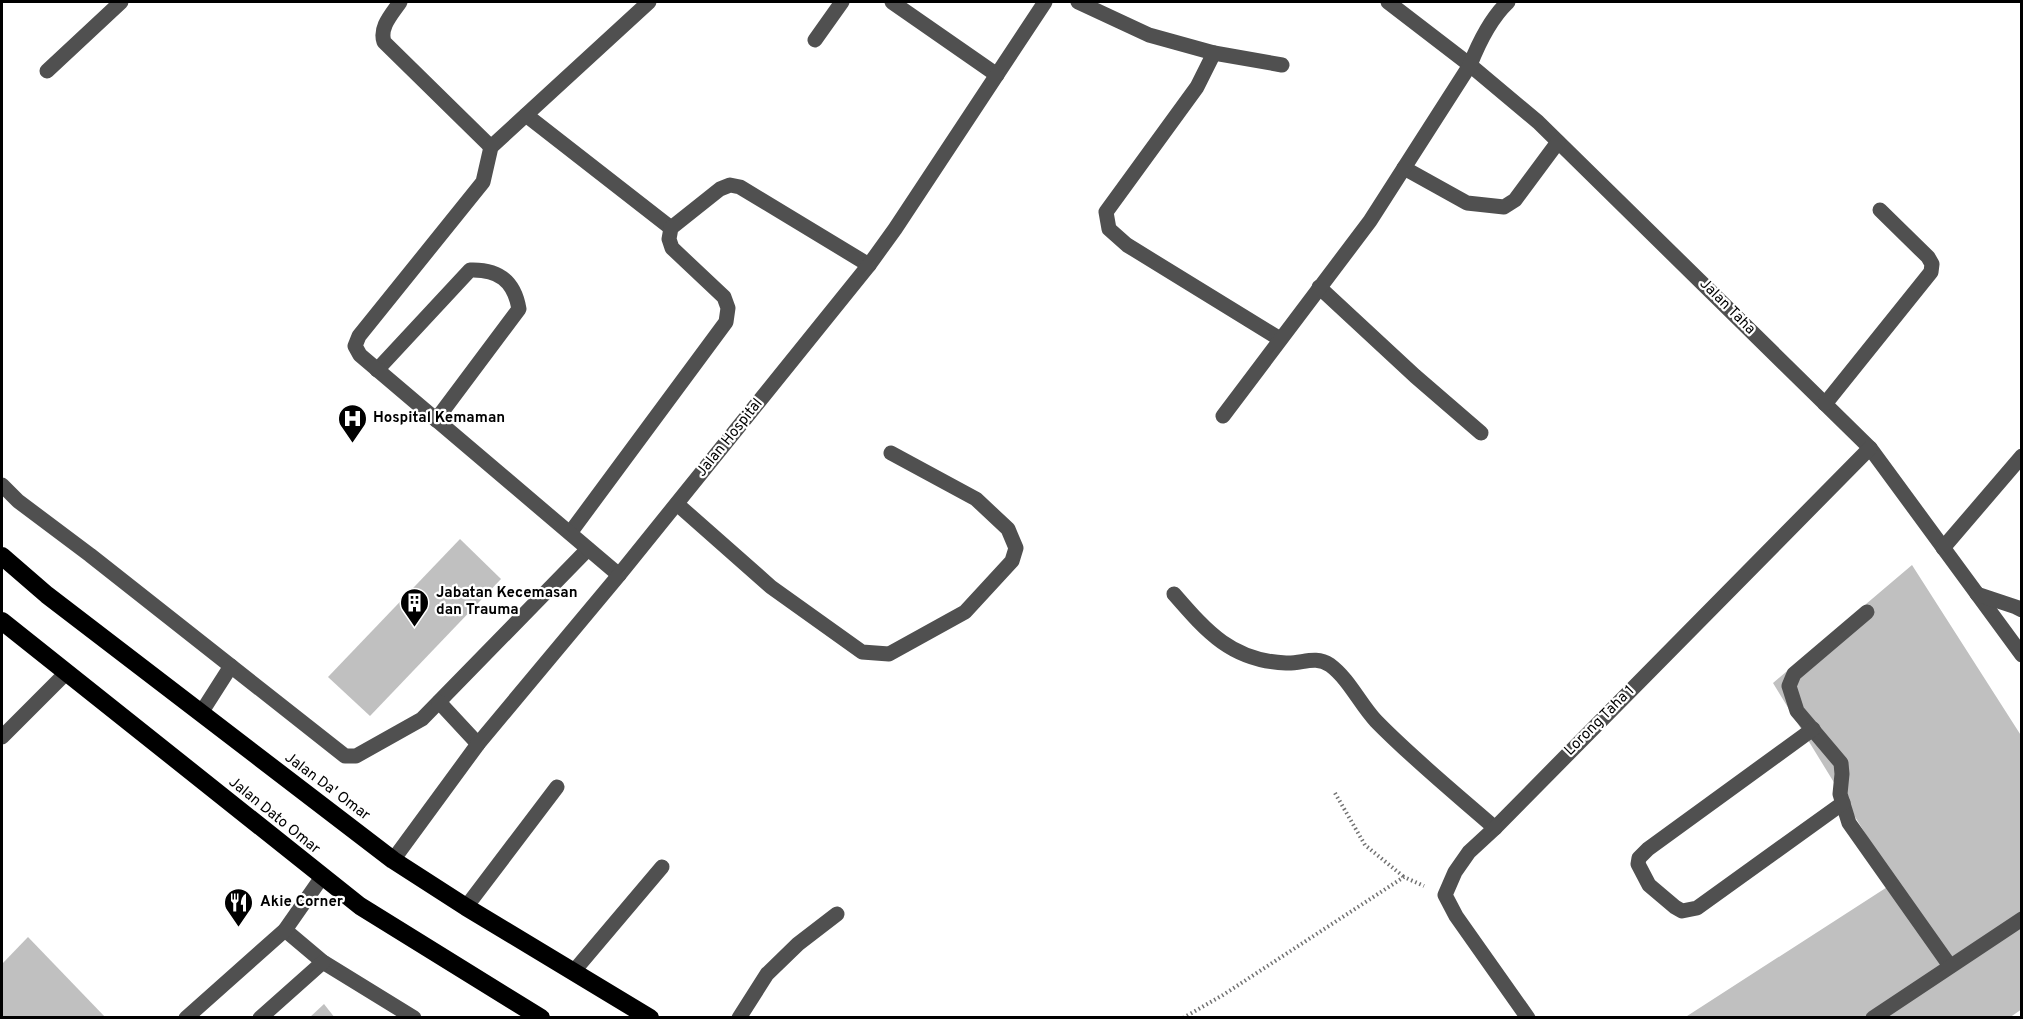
<svg xmlns="http://www.w3.org/2000/svg" width="2023" height="1019" font-family="Overpass,sans-serif">
<style>
.building{fill:#c0c0c0}
.lines{fill:none;stroke-linecap:round;stroke-linejoin:round}
.path{stroke:#727272;stroke-width:4;stroke-dasharray:1.5 3;stroke-linecap:butt}
.minor{stroke:#505050;stroke-width:15}
.highway{stroke:#000;stroke-width:18}
.labels{text-anchor:middle;dominant-baseline:central;stroke-width:4.5;stroke-linejoin:round;paint-order:stroke}
.street-label{font-size:15px;fill:#000;stroke:#fff}
.poi-label{font-size:15px;font-weight:bold;fill:#000;stroke:#fff;text-anchor:start}
</style>
<rect width="100%" height="100%" fill="#fff"/>
<g class="building">
<path d="M460,539L501,579L370,716L328,677Z"/>
<path d="M1912,565L2022,737V1009L2009,1018H1684L1895,882L1773,683Z"/>
<path d="M28,937L106,1018H2V964Z"/>
<path d="M324,1004L335,1018H309Z"/>
</g>
<g class="lines">
<g class="path">
<path d="M1335,793L1365,845L1404,877"/>
<path d="M1183,1018L1223,995L1404,877L1424,886"/>
</g>
<g class="minor">
<path d="M400,2C392,14 379,27 384,42L491,147"/>
<path d="M892,2L997,75"/>
<path d="M1078,2L1149,35L1214,53"/>
<path d="M1388,2L1470,65L1538,122L1870,448L2022,655"/>
<path d="M815,40L842,2"/>
<path d="M47,71L121,2"/>
<path d="M526,115L671,228"/>
<path d="M1404,168L1467,203L1504,207L1515,200L1558,142"/>
<path d="M1319,287L1415,376L1481,433"/>
<path d="M1280,339L1127,245L1109,229L1106,212L1197,87L1214,53L1282,65"/>
<path d="M377,370L470,270C498,269 514,280 519,309L436,420"/>
<path d="M1825,404L1931,272L1932,264L1928,257L1880,210"/>
<path d="M1223,416L1370,221L1470,65C1479,42 1490,19 1508,2"/>
<path d="M2,485L18,501L90,555L345,756H356L422,719L588,549"/>
<path d="M677,504L771,587L862,652L889,654L965,612L1012,561L1016,548L1008,529L976,499L891,453"/>
<path d="M570,533L726,322L728,308L724,297L672,248L669,239L671,228L720,189L730,185L740,187L869,265"/>
<path d="M1943,548L2022,456"/>
<path d="M619,575L360,355L355,346L359,336L483,182L491,147L649,2"/>
<path d="M1174,594C1207,632 1232,661 1286,663C1302,664 1315,655 1330,665C1349,679 1360,704 1376,721C1413,759 1455,793 1495,828"/>
<path d="M1977,594L2016,607L2022,610"/>
<path d="M1867,612L1794,674L1789,686L1797,711L1841,763L1842,774L1840,794L1849,823L1950,966"/>
<path d="M439,702L478,744"/>
<path d="M201,713L231,666"/>
<path d="M1813,729L1648,849L1639,858L1638,864L1649,885L1675,907L1682,911L1697,908L1843,803"/>
<path d="M2,737L66,673"/>
<path d="M393,860L478,744L619,575L869,265L895,229L1045,2"/>
<path d="M466,907L557,787"/>
<path d="M285,930L323,962L414,1018"/>
<path d="M574,971L662,867"/>
<path d="M186,1018L285,930L322,877"/>
<path d="M260,1018L323,962"/>
<path d="M739,1018L767,974L798,944L837,914"/>
<path d="M1528,1018L1456,916L1445,895L1455,872L1469,852L1495,828L1870,448"/>
<path d="M1873,1018L2022,919"/>
</g>
<g class="highway">
<path d="M2,556L47,595L393,860L466,907L650,1018"/>
<path d="M2,621L360,906L541,1018"/>
</g>
</g>
<defs>
<symbol id="hospital-pin" viewBox="-11 -11 22 30"><path d="M0 17L-7.5 6A9.5 9.5 0 1 1 7.5 6Z" fill="#000" stroke="#fff"/><path d="M-5-5h3v3.5h4V-5h3V5h-3V1.5h-4V5h-3Z" fill="#fff"/></symbol>
<symbol id="building-pin" viewBox="-11 -11 22 30"><path d="M0 17L-7.5 6A9.5 9.5 0 1 1 7.5 6Z" fill="#000" stroke="#fff"/><path d="M-4-6H4V6H1V3H-1V6H-4ZM-2.5-4.3h1.7v1.8h-1.7ZM.8-4.3h1.7v1.8H.8ZM-2.5-1h1.7V.8h-1.7ZM.8-1h1.7V.8H.8Z" fill="#fff"/></symbol>
<symbol id="restaurant-pin" viewBox="-11 -11 22 30"><path d="M0 17L-7.5 6A9.5 9.5 0 1 1 7.5 6Z" fill="#000" stroke="#fff"/><path d="M-5-6h1v4h1v-4h1v4h1v-4h1v5L-1.5 .5V6h-2V.5L-5-1ZM5-6V6H3V1.5H1.5Q1.5-4 5-6Z" fill="#fff"/></symbol>
</defs>
<g fill-rule="evenodd">
<use href="#hospital-pin" x="336" y="402" width="33" height="45"/>
<use href="#building-pin" x="398" y="586" width="33" height="45"/>
<use href="#restaurant-pin" x="222" y="886" width="33" height="45"/>
</g>
<g class="labels">
<g class="street-label">
<text transform="translate(1727 307) rotate(45)">Jalan Taha</text>
<text transform="translate(730 438) rotate(-51)">Jalan Hospital</text>
<text transform="translate(1600 721) rotate(-45)">Lorong Taha 1</text>
<text transform="translate(327 787) rotate(37)">Jalan Da' Omar</text>
<text transform="translate(274 816) rotate(39)">Jalan Dato Omar</text>
</g>
<g class="poi-label">
<text x="373" y="418">Hospital Kemaman</text>
<text x="436" y="593">Jabatan Kecemasan<tspan x="436" dy="17">dan Trauma</tspan></text>
<text x="260" y="902">Akie Corner</text>
</g>
</g>
<rect width="2023" height="1019" fill="none" stroke="#000000" stroke-width="6"/>
</svg>
